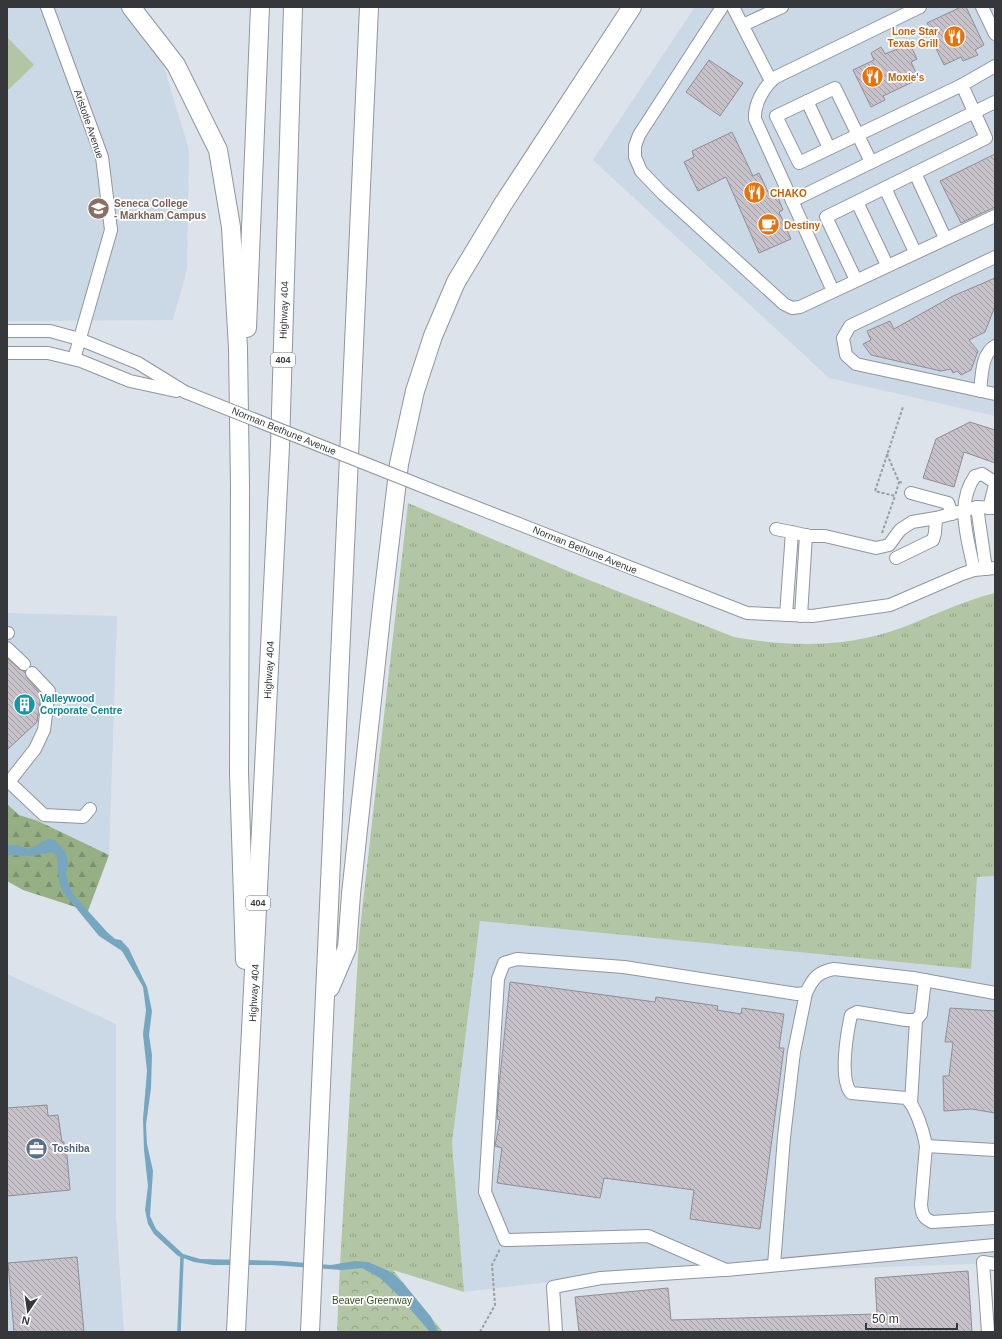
<svg xmlns="http://www.w3.org/2000/svg" width="1002" height="1339" font-family="Arial,sans-serif">
<style>
.built{fill:#cbd8e5}
.grass{fill:url(#grass-tufts)}
.forest{fill:url(#forest-firs)}
.park{fill:url(#park-crowns)}
.pitch{fill:#b2c5a5}
.water{fill:#76a6c0}
.lines{fill:none;stroke-linecap:round;stroke-linejoin:round}
.stream{stroke:#76a6c0;stroke-width:3.5}
.building{fill:url(#building-back-hatch);stroke:#918d95}
.minor-casing{stroke:#90969d;stroke-width:14}
.highway-casing{stroke:#90969d;stroke-width:20}
.path{stroke:#999ea4;stroke-width:2;stroke-dasharray:3 2;stroke-linecap:butt}
.minor{stroke:#fff;stroke-width:12}
.highway{stroke:#fff;stroke-width:18}
.minor-bridge-casing{stroke:#90969d;stroke-width:14;stroke-linecap:butt}
.minor-bridge{stroke:#fff;stroke-width:12}
.labels{text-anchor:middle;dominant-baseline:central;stroke-width:3.5;stroke-linejoin:round;paint-order:stroke}
.shield{fill:#fff;stroke:#727375;stroke-width:1}
.shield-label{font-size:9px;font-weight:bold;fill:#35373a}
.food-label{font-size:10px;font-weight:bold;fill:#c56008;stroke:#fff;text-anchor:start}
.street-label{font-size:10px;fill:#35373a;stroke:#fff}
.education-label{font-size:10px;font-weight:bold;fill:#785e54;stroke:#fff;text-anchor:start}
.culture-label{font-size:10px;font-weight:bold;fill:#0d838f;stroke:#fff;text-anchor:start}
.service-label{font-size:10px;font-weight:bold;fill:#4e5e75;stroke:#fff;text-anchor:start}
.park-label{font-size:10px;fill:#325115;stroke:#fff}
</style>
<defs>
<pattern id="grass-tufts" width="24" height="20" patternUnits="userSpaceOnUse"><rect width="24" height="20" fill="#b2c5a5"/><path d="M3 7l-1-3M5 7V3M7 7l1-3M15 17l-1-3M17 17v-4M19 17l1-3" fill="none" stroke="#92a187"/></pattern>
<pattern id="forest-firs" width="22" height="20" patternUnits="userSpaceOnUse"><rect width="22" height="20" fill="#97af85"/><path d="M5 1l3.5 6h-7zM16 11l3.5 6h-7z" fill="#7c8f6e"/></pattern>
<pattern id="park-crowns" width="20" height="18" patternUnits="userSpaceOnUse"><rect width="20" height="18" fill="#b2c5a5"/><path d="M2 6a3 3 0 1 1 6 0M12 15a3 3 0 1 1 6 0" fill="none" stroke="#92a187"/></pattern>
<pattern id="building-back-hatch" width="6" height="6" patternUnits="userSpaceOnUse"><rect width="6" height="6" fill="#c7c2ca"/><path d="M-1 5l2 2M0 0l6 6M5-1l2 2" fill="none" stroke="#a29ea5"/></pattern>
</defs>
<rect width="100%" height="100%" fill="#dce3ea"/>
<g class="built">
<path d="M7,7H137L151,24L189,150L187,269L173,320L7,321Z"/>
<path d="M695,7H995V416L829,378L593,160Z"/>
<path d="M7,613L117,616L109,855L38,821L19,815L7,804Z"/>
<path d="M995,876V1263L581,1278L464,1292L452,1143L480,921L970,969L977,877Z"/>
<path d="M7,974L116,1024V1216L124,1332H7Z"/>
</g>
<path class="grass" d="M408,503L584,578L734,637C791,647 846,648 901,628C933,616 962,601 995,593V876L977,877L971,969L480,921L452,1143L464,1292L393,1270L340,1265L359,938Z"/>
<path class="forest" d="M7,804L19,815L38,821L109,855L88,911L23,890L7,881Z"/>
<path class="park" d="M340,1265L393,1270L443,1332H337Z"/>
<path class="pitch" d="M7,37L34,65L7,91Z"/>
<path class="water" d="M49,839L55,840L66,853L68,863L66,875L72,893L107,932L115,939L121,940L129,949L147,987L152,1011L149,1035L152,1055L151,1088L146,1125L147,1144L153,1171L150,1216L156,1229L183,1254L200,1259L282,1261L331,1265L355,1261L368,1262L391,1272L403,1283L431,1317L438,1332H430L399,1296L380,1278L362,1268L342,1270L272,1265H213L194,1262L178,1256L154,1234L148,1224L145,1210L148,1186L144,1150L143,1119L147,1071L143,1034L146,1010L143,987L122,951L99,936L63,892L59,882L57,856L52,852L33,856L7,855V845H16L29,849Z"/>
<g class="lines">
<path class="stream" d="M179,1332L182,1258"/>
</g>
<g class="building">
<path d="M961,7H966L984,45L975,50L978,55L963,61L961,57L944,65L926,28L929,27L927,23Z"/>
<path d="M910,44L917,59L911,62L919,79L883,96L885,100L871,107L853,70L874,60L871,53L881,47L885,54Z"/>
<path d="M709,60L743,83L720,116L686,92Z"/>
<path d="M732,132L753,176L759,173L771,198L777,195L783,210L779,212L791,239L759,253L726,177L698,191L684,162L694,157L692,151Z"/>
<path d="M995,154V207L961,223L940,181Z"/>
<path d="M995,278V306L985,332L969,340L978,351L971,370L961,375L957,371L953,373L951,369L941,371L871,355L863,344L871,340L867,331L890,321L894,329L953,296Z"/>
<path d="M970,422L995,430V463L964,452L954,487L923,478L936,439Z"/>
<path d="M7,658L19,669L25,671L27,678L41,694L37,722L7,750Z"/>
<path d="M510,982L655,1002L656,997L718,1006L717,1010L741,1014L742,1008L784,1014L779,1048H784L760,1229L690,1219L694,1190L604,1178L600,1198L497,1183L502,1148L495,1146L500,1120L497,1119L499,1086Z"/>
<path d="M950,1008L995,1011V1113L972,1109L944,1111L943,1076H949L953,1042H945Z"/>
<path d="M47,1105L48,1116L58,1115L62,1142H64L65,1155H67L70,1190L7,1196V1108Z"/>
<path d="M77,1257L84,1332H14L8,1263Z"/>
<path d="M968,1271L972,1332H579L575,1297L668,1288L671,1320L877,1314L875,1278Z"/>
</g>
<g class="lines">
<defs>
<g id="minor">
<path d="M47,7L102,157L111,230L74,359"/>
<path d="M722,7L639,135L635,146V157L641,171L662,193L784,304L792,308L800,307L995,216"/>
<path d="M733,7L771,81"/>
<path d="M982,7L995,34"/>
<path d="M743,25L782,7"/>
<path d="M807,101L829,148"/>
<path d="M871,162L835,88L776,116L799,163L962,85L995,66"/>
<path d="M915,173L945,238"/>
<path d="M885,188L915,252"/>
<path d="M792,201L995,102"/>
<path d="M857,202L887,265"/>
<path d="M995,257L850,326L843,338L846,355L856,364L995,394"/>
<path d="M856,280L826,217L986,138L962,85"/>
<path d="M833,291L755,119C754,104 764,86 776,77L920,7"/>
<path d="M7,331H50L79,339L138,363L185,392"/>
<path d="M7,353H48L81,361L130,381L176,391"/>
<path d="M980,391C982,377 981,354 995,346"/>
<path d="M911,493L948,503L952,514"/>
<path d="M447,496L747,613L812,616L890,605L962,574L974,570L995,568"/>
<path d="M977,507L986,569"/>
<path d="M776,529L810,536H825L876,548L889,545L900,530L912,522L936,518L977,507L995,508"/>
<path d="M896,558L933,540L935,533L936,518"/>
<path d="M974,570C968,538 955,505 975,476L982,474L993,481L995,485L989,508"/>
<path d="M786,615L792,532"/>
<path d="M801,616L806,535"/>
<path d="M7,633H8"/>
<path d="M7,648L24,664"/>
<path d="M7,780L44,815L83,817L90,809"/>
<path d="M9,782L35,749L44,730L49,691L32,673"/>
<path d="M925,980L921,1014L916,1020H906L857,1012L851,1015C847,1033 839,1079 851,1093L906,1098C916,1106 924,1134 926,1146L921,1205C922,1214 923,1218 932,1222L995,1218"/>
<path d="M995,993L913,978L834,969C818,972 813,978 806,993L797,994L624,967L517,959L504,963L498,979L485,1192L505,1240L648,1236L726,1270L995,1245"/>
<path d="M911,1103L916,1020"/>
<path d="M926,1146L995,1150"/>
<path d="M774,1265L784,1137L794,1052L806,993"/>
<path d="M556,1332L553,1287L601,1278L723,1270"/>
<path d="M988,1332L983,1262L995,1264"/>
</g>
<g id="highway">
<path d="M131,7L176,65L218,150L231,227L238,348L240,486L239,773L245,960"/>
<path d="M247,328L260,7"/>
<path d="M330,988L347,948L351,894L382,607L399,464L415,391L433,336L456,282L503,204L632,7"/>
<path d="M236,1332L280,446L293,7"/>
<path d="M310,1332L369,7"/>
</g>
</defs>
<use href="#minor" class="minor-casing"/>
<use href="#highway" class="highway-casing"/>
<g class="path">
<path d="M887,454L899,482L895,496"/>
<path d="M899,482L904,483"/>
<path d="M882,533L895,496L875,491L903,407"/>
<path d="M480,1332L495,1305L492,1265L500,1249"/>
</g>
<use href="#minor" class="minor"/>
<use href="#highway" class="highway"/>
<defs>
<path id="minor-bridge" d="M185,392L447,496"/>
</defs>
<use href="#minor-bridge" class="minor-bridge-casing"/>
<use href="#minor-bridge" class="minor-bridge"/>
</g>
<defs>
<symbol id="restaurant-disc" viewBox="-11 -11 22 22"><circle r="9.5" fill="#e8710a" stroke="#fff"/><path d="M-5-6h1v4h1v-4h1v4h1v-4h1v5L-1.5 .5V6h-2V.5L-5-1ZM5-6V6H3V1.5H1.5Q1.5-4 5-6Z" fill="#fff"/></symbol>
<symbol id="university-disc" viewBox="-11 -11 22 22"><circle r="9.5" fill="#8d6e63" stroke="#fff"/><path d="M0-5L7-2L0 1L-7-2ZM-4 1L0 2.5L4 1V4Q0 6-4 4Z" fill="#fff"/></symbol>
<symbol id="cafe-disc" viewBox="-11 -11 22 22"><circle r="9.5" fill="#e8710a" stroke="#fff"/><path d="M-5.5-4.5H6V0H3Q3 3.5 0 3.5H-2.5Q-5.5 3.5-5.5 0ZM3-3.2v2h1.7v-2ZM-6 4.5H4V6H-6Z" fill="#fff"/></symbol>
<symbol id="building-disc" viewBox="-11 -11 22 22"><circle r="9.5" fill="#0f9aa8" stroke="#fff"/><path d="M-4-6H4V6H1V3H-1V6H-4ZM-2.5-4.3h1.7v1.8h-1.7ZM.8-4.3h1.7v1.8H.8ZM-2.5-1h1.7V.8h-1.7ZM.8-1h1.7V.8H.8Z" fill="#fff"/></symbol>
<symbol id="office-disc" viewBox="-11 -11 22 22"><circle r="9.5" fill="#5c6f8a" stroke="#fff"/><path d="M-6-3h4V-5.5h4V-3h4V5H-6ZM-1-4.5V-3h2v-1.5ZM-6 0V1H6V0Z" fill="#fff"/></symbol>
</defs>
<g fill-rule="evenodd">
<use href="#restaurant-disc" x="942" y="24" width="25" height="25"/>
<use href="#restaurant-disc" x="860" y="64" width="25" height="25"/>
<use href="#restaurant-disc" x="742" y="180" width="25" height="25"/>
<use href="#university-disc" x="86" y="196" width="25" height="25"/>
<use href="#cafe-disc" x="756" y="212" width="25" height="25"/>
<use href="#building-disc" x="12" y="692" width="25" height="25"/>
<use href="#office-disc" x="24" y="1136" width="25" height="25"/>
</g>
<g class="labels">
<g class="shield">
<rect x="271" y="353" width="24" height="14" rx="3"/>
<rect x="246" y="896" width="24" height="14" rx="3"/>
</g>
<g class="shield-label">
<text x="283" y="360">404</text>
<text x="258" y="903">404</text>
</g>
<g class="food-label">
<text x="938" y="31" text-anchor="end">Lone Star<tspan x="938" dy="12">Texas Grill</tspan></text>
<text x="888" y="77">Moxie's</text>
<text x="770" y="193">CHAKO</text>
<text x="784" y="225">Destiny</text>
</g>
<g class="street-label">
<text transform="translate(89 124) rotate(71)">Aristotle Avenue</text>
<text transform="translate(284 310) rotate(-88)">Highway 404</text>
<text transform="translate(284 431) rotate(22)">Norman Bethune Avenue</text>
<text transform="translate(585 550) rotate(22)">Norman Bethune Avenue</text>
<text transform="translate(269 670) rotate(-87)">Highway 404</text>
<text transform="translate(254 993) rotate(-87)">Highway 404</text>
</g>
<g class="education-label">
<text x="114" y="203">Seneca College<tspan x="114" dy="12">- Markham Campus</tspan></text>
</g>
<g class="culture-label">
<text x="40" y="698">Valleywood<tspan x="40" dy="12">Corporate Centre</tspan></text>
</g>
<g class="service-label">
<text x="52" y="1148">Toshiba</text>
</g>
<g class="park-label">
<text x="372" y="1300">Beaver Greenway</text>
</g>
</g>
<rect width="1002" height="1339" fill="none" stroke="#35373a" stroke-width="16"/>
<g transform="translate(28 1311) rotate(193)" stroke="#ffffff" stroke-width="3" paint-order="stroke">
<path d="M0-3L7 15L0 10L-7 15Z" fill="#35373a"/>
<text y="-6" font-size="11" font-weight="bold" text-anchor="middle" fill="#35373a">N</text>
</g>
<path d="M866 1323v6h91v-6" fill="none" stroke="#35373a" stroke-width="2"/>
<text x="872" y="1323" font-size="12" fill="#35373a" stroke="#ffffff" stroke-width="3" paint-order="stroke">50 m</text>
</svg>
